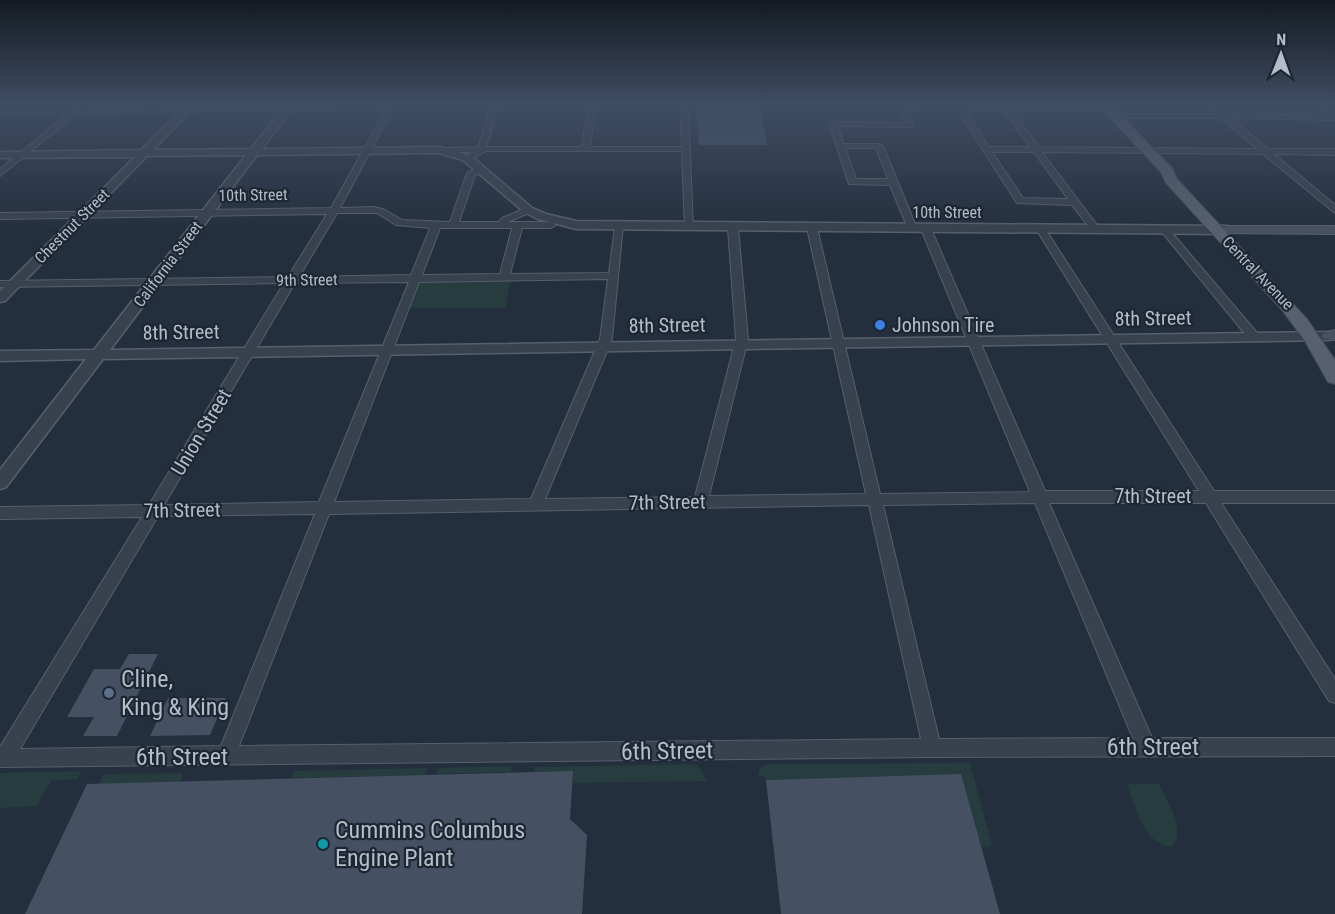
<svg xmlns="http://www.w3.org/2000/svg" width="1335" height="914" font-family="'Roboto Condensed',sans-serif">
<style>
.green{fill:#263c3f}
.building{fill:#455162}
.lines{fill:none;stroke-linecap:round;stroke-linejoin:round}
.minor-casing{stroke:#565f6c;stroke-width:2}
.tertiary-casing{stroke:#565f6c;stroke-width:3}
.secondary-casing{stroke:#565f6c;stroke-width:2}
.primary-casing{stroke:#414a57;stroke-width:2}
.minor{fill:#38414e;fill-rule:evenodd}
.tertiary{fill:#38414e;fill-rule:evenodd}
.secondary{fill:#465061;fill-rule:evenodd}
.primary{fill:#56606e;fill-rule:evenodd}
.shop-dot{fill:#3f7fe0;stroke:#1d2633;stroke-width:2}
.service-dot{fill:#5c6f8a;stroke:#1d2633;stroke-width:2}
.culture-dot{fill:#0f9aa8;stroke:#1d2633;stroke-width:2}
.labels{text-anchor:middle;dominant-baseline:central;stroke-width:4.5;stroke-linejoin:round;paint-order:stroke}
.far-street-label{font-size:16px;fill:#b4bcc9;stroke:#1d2633}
.street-label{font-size:20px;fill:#b4bcc9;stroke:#1d2633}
.poi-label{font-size:20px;fill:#b4bcc9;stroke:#1d2633;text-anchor:start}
.near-poi-label{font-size:24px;fill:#b4bcc9;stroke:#1d2633;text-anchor:start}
.near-street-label{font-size:24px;fill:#b4bcc9;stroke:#1d2633}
</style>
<rect width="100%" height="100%" fill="#242f3e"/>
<g class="green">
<path d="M511,280L505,308H409L419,281Z"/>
<path d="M970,763L992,845L982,849L961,775L766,780L765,777L758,776L760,767L768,764Z"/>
<path d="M697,764L707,781L573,783V772H534L535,767Z"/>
<path d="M511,766V772L437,774L438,768Z"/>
<path d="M427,768L425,775L292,778L294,771Z"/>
<path d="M81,771L77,779L51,780L37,806L0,808V773Z"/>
<path d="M183,773L180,782L99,784L103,774Z"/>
<path d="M1127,784H1159C1166,800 1189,833 1171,847C1144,845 1135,805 1127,784Z"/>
</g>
<g class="building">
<path d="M696,103H759L767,145H699Z"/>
<path d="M129,654H158L117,736H83L94,717H67L94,669H120Z"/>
<path d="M168,698H226L210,735L150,736Z"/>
<path d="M573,771L570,819L587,835L582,914H25L87,784Z"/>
<path d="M961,774L1000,914H781L766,780Z"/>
</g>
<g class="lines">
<defs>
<g id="minor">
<path d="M389,103H688L693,230L685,228L682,151H486L467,161L463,158L472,152H437L436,150L440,148L478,147L490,109H393L340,208L373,207L383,209L402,220L450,222L467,173L479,167H485V171L475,175L459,222H499L502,218L528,207L533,210L531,212L508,222H551L556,225L551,228H522L510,274L609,273L615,227L623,225L612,339L545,499L695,497L736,339L728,228L733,225L738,228L748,339L709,496L866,494L807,228L812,225L817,228L880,494L1030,492L921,229L926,226L931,229L1045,491H1199L1036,229L1044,227L1214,491H1335V503H1221L1335,679V703L1329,701L1206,503H1049L1152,738H1335V756L932,757L0,767V747L142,517L0,519V507L149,505L284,283L0,287V281L288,277L327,214L0,219V213L331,208L386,109L78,113L0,176V169L69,113L0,114V110L74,109L80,106L83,109ZM680,108L682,147H590L596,109ZM498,109H589L581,147H486ZM337,213H377L396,225L430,228L411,275L299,277ZM440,228H512L500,274L422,275ZM608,279L600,339L531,499L334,502L419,282ZM409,282L319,502L164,505L295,283ZM1035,503L1133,738L939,739L883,505ZM869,505L921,739L239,746L329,514ZM315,514L221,746L20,749L158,516Z"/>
<path d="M897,103L1000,105L998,103H1006L1008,105L1106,106L1110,108L1106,110H1011L1039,147L1257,149L1221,118H1114L1110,116L1114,114H1216L1204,103H1213L1225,114H1322L1309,103H1318L1335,114V120L1231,118L1268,149H1335V155L1274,154L1335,205V213L1263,154L1042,152L1100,229L1095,232L1092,231L1072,205L1017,203L963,119L970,117L989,147H1030L1003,110L908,109L914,127L838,126L843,144H879L883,146L917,229L909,231L890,185L849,184L829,124L833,122L906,123ZM845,148H876L888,179H856ZM992,152H1034L1068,199L1023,198Z"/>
<path d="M1164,226L1167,227L1258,334V340H1250L1161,231V227Z"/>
</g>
<path id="tertiary" d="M188,103H198L153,150L251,149L287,103H296L262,149L440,147L471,156L532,208L546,214L576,221L1228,226L1234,230L1228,234L576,229L538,219L524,212L463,160L439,153L257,155L110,350L1329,332L1334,333L1335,338L1329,340L103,359L6,487L0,489V470L86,359L0,361V351L94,350L246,155L147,156L5,301L0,302V291L135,157L0,158V152L141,150Z"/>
<g id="secondary">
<path d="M1228,226H1335V234L1223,233L1222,230L1223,227Z"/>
<path d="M1335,330V340L1324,339L1321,336L1324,333Z"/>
</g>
<path id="primary" d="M1096,103H1109L1172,168L1177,179L1307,319L1335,360V384L1328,382L1305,341L1282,310L1166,183L1161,172Z"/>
</defs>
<use href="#minor" class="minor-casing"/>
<use href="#tertiary" class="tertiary-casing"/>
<use href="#secondary" class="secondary-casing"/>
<use href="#primary" class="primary-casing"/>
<use href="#minor" class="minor"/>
<use href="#tertiary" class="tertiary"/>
<use href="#secondary" class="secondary"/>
<use href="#primary" class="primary"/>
</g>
<linearGradient id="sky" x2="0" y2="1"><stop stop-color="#141a22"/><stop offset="0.45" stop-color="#3f4d63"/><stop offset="1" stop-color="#3f4d63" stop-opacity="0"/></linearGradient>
<rect width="1335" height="231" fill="url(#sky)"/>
<circle class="shop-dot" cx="880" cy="325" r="6"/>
<circle class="service-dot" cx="109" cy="693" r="6"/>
<circle class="culture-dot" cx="323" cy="844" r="6"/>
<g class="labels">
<g class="far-street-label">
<text transform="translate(253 195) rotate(-1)">10th Street</text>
<text x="947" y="212">10th Street</text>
<text transform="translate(72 226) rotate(-45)">Chestnut Street</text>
<text transform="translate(168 264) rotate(-53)">California Street</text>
<text transform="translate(1258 273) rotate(46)">Central Avenue</text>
<text transform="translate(307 280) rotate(-1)">9th Street</text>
</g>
<g class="street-label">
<text transform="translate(1153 318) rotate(-1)">8th Street</text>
<text transform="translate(667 325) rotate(-1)">8th Street</text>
<text transform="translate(181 332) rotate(-1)">8th Street</text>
<text transform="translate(201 432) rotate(-59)">Union Street</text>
<text x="1153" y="496">7th Street</text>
<text transform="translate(667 502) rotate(-1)">7th Street</text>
<text transform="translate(182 510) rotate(-1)">7th Street</text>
</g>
<g class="poi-label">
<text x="892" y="325">Johnson Tire</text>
</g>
<g class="near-poi-label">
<text x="121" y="679">Cline,<tspan x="121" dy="28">King &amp; King</tspan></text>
<text x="335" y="830">Cummins Columbus<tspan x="335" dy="28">Engine Plant</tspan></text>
</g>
<g class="near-street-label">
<text x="1153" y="747">6th Street</text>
<text transform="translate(667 751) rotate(-1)">6th Street</text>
<text x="182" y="757">6th Street</text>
</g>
</g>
<g transform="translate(1281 54) rotate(1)" stroke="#1d2633" stroke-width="4.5" paint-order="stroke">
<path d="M0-4.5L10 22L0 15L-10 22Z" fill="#b4bcc9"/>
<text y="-9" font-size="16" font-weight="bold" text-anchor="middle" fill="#b4bcc9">N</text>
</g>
</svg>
